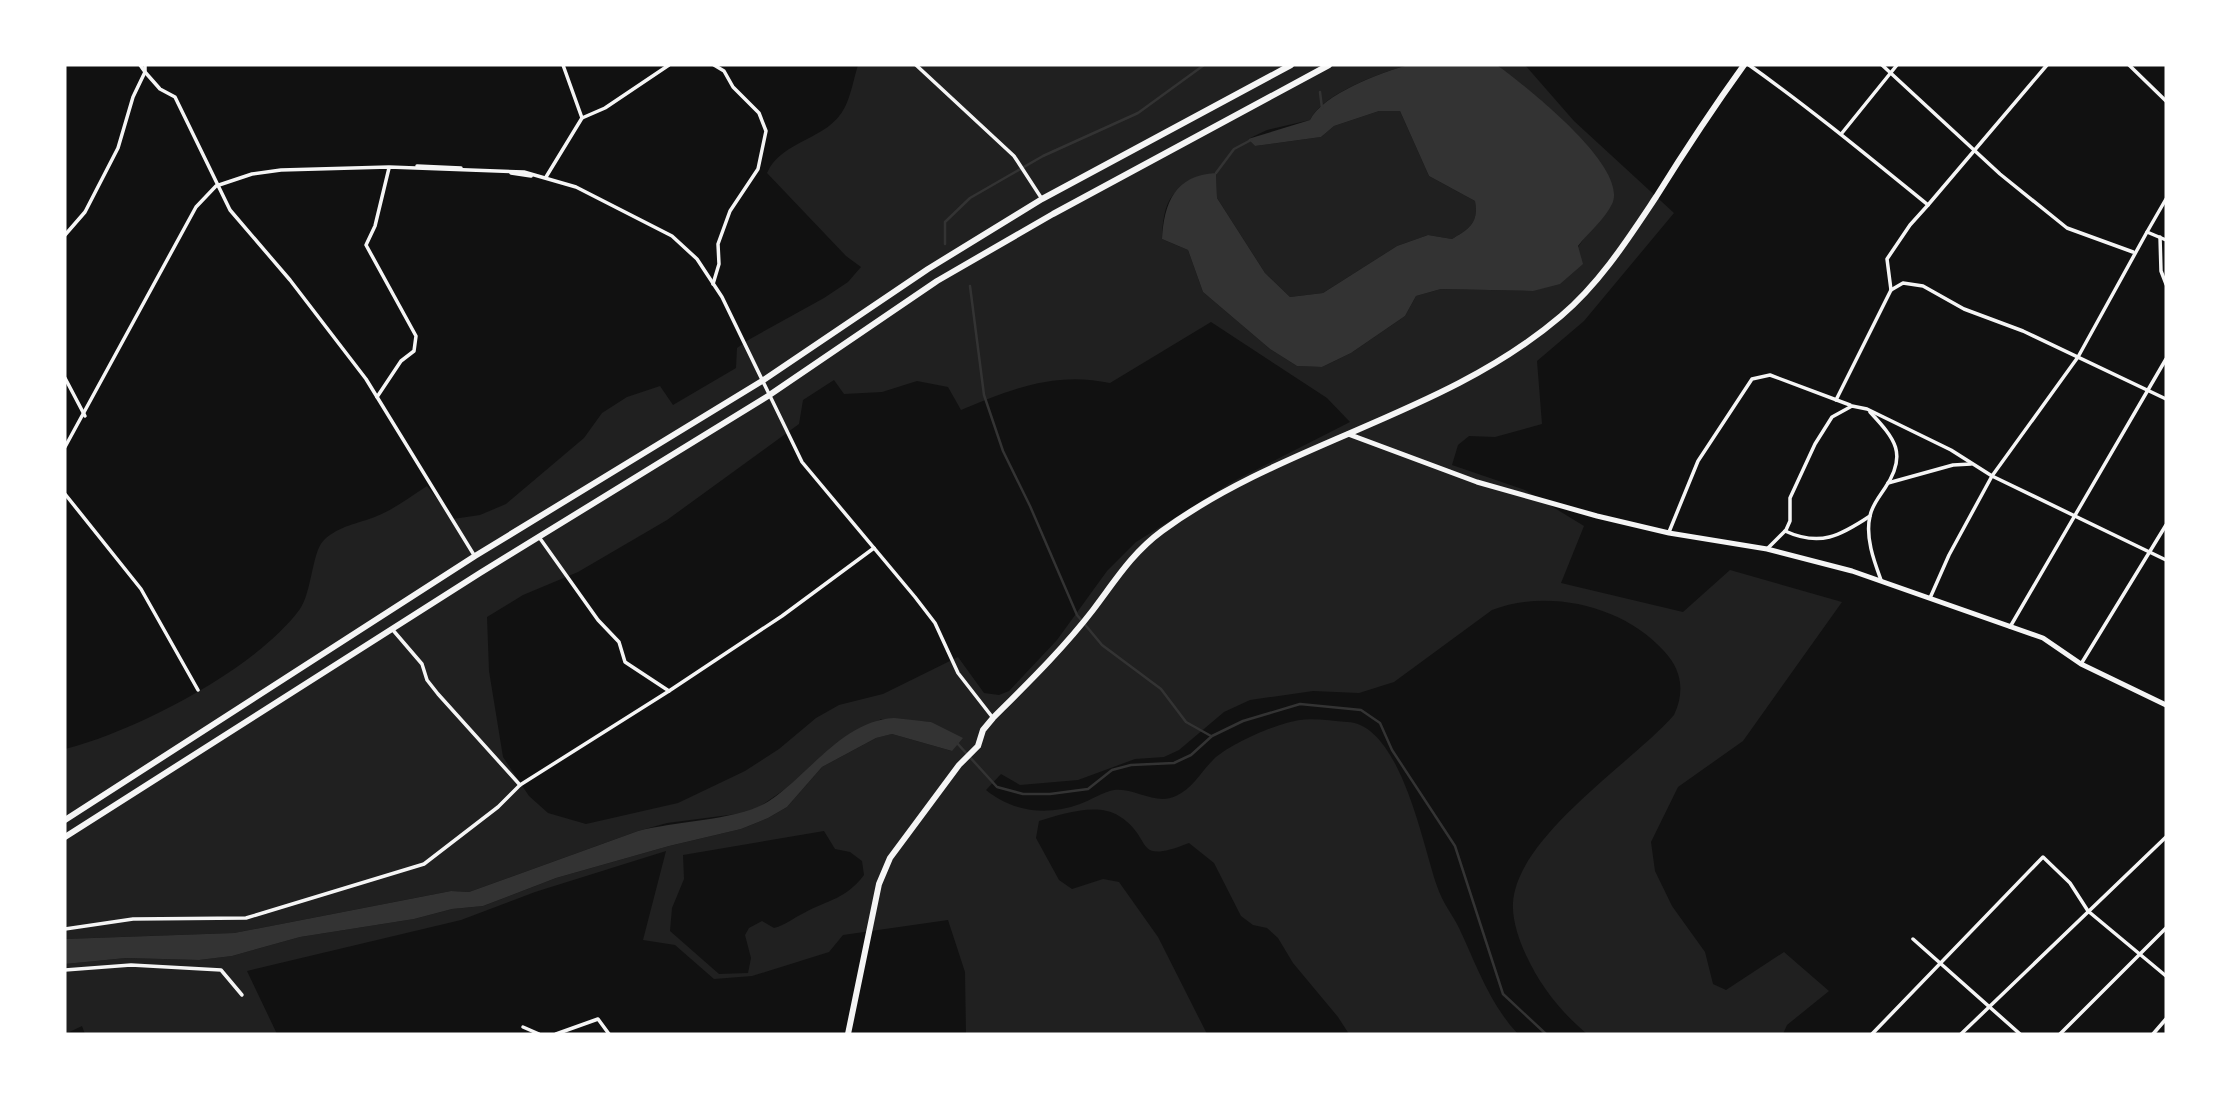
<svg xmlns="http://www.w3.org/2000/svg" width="2231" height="1099" font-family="Roboto,sans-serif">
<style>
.green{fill:#202020;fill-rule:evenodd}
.water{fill:#333}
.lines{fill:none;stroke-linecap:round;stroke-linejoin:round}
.stream{stroke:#333;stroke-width:2.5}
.minor{stroke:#f5f5f5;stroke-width:3.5}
.tertiary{stroke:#f5f5f5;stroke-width:5}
.primary{stroke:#f5f5f5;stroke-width:6}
.trunk{stroke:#f5f5f5;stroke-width:6}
</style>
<rect width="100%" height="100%" fill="#111"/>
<path class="green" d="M858,65H1408C1380,73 1322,94 1310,120L1267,130L1248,139L1255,146L1321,137L1334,126L1379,111H1400L1429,176L1475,201C1479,223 1469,229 1452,239L1428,235L1397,246L1323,293L1290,297L1265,273L1217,198L1216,173C1174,187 1164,193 1162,239L1188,250L1203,292L1270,349L1297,366L1322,367L1351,353L1405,316L1416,296L1441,289L1533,291L1578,247L1592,227L1546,107L1497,65H1525L1574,121L1674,213L1584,321L1537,361L1542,424L1495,437L1469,436L1458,445L1452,465L1525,490L1584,526L1561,583L1683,612L1730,570L1842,602L1743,741L1678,787L1651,842L1655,871L1672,906L1705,952L1713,984L1726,990L1784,952L1829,991L1787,1025L1783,1034H1587C1560,1011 1541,987 1526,955C1519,940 1512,920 1513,903C1517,836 1632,763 1674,715C1685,692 1682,670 1664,651C1624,606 1549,588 1492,610L1394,682L1359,693L1313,691L1250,700L1224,712L1179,750L1164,757L1135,759L1078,780L1020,785L1001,774L986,790C1013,812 1047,816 1080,804C1091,800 1103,792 1114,790C1135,787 1155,806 1176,796C1192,789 1201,772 1213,760C1229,744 1278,723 1300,720C1314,718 1332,721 1347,722C1401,724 1423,847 1437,886C1442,902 1452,914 1459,928C1477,966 1489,1003 1518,1034H1349L1338,1017L1293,963L1278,938L1267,928L1253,925L1241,916L1214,863L1189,843C1131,866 1155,838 1119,816C1097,802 1062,814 1039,821L1036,838L1059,880L1072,889L1103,879L1119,882L1158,937L1207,1034H966L965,972L948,920L843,935L829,952L752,976L714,979L675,945L643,940L666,851L535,892L461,920L247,971L277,1034H85L82,1026L65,1034V964L126,958L199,960L232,956L300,937L414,919L452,909L483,906L556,878L669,846L741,829L768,818L787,807L822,767L876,738L892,734L952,751L931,722L881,719L829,750L791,785L752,812L667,823L638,831L469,892L451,891L234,933L65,939V749C136,731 256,669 300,609C312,592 312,551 324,540C340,525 358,524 377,516C395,509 411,496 427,486L453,519L480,515L506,504L584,438L602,413L627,397L660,386L673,405L736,368L737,348L750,339L824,298L848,282L861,267L846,256L767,173C782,139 828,141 845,107C851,95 854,78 858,65ZM1211,322L1327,398L1350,422L1232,482L1136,542L1107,571L1057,640L1009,691L999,695L984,693L958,657L883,694L839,705L816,718L779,749L745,771L678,803L586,824L548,813L529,796L503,757L489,671L487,617L523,595L578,572L667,520L799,424L803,400L834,380L844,394L882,392L917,381L948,387L961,410C1011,389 1056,371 1110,383ZM824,831L835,849L850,852L862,861L864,875C845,900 829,899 804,913C793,918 786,925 774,928L762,921L749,928L745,935L751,958L748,973L719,974L670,931L672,908L684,879L683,855Z"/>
<g class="water">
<path d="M1408,65H1497C1524,85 1630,167 1612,204C1605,219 1588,233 1578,246L1583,264L1560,284L1533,291L1441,289L1416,296L1405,316L1351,353L1322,367L1297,366L1270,349L1203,292L1188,250L1162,239C1164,203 1175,175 1216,173L1217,198L1265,273L1290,297L1323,293L1397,246L1428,235L1452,239C1469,229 1479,223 1475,201L1429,176L1400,111H1379L1334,126L1321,137L1255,146L1248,139L1310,120C1323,94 1380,73 1408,65Z"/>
<path d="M894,718L931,722L963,738L952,751L892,734L876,738L822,767L787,807L768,818L741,829L669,846L556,878L483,906L452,909L414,919L300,937L232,956L199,960L126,958L65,964V939L234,933L451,891L469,892L638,831C675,821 741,820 769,801C809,775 842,721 894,718Z"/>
</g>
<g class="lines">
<g class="stream">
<path d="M1320,92L1322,108"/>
<path d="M1216,173L1234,149L1251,140"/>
<path d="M945,244V222L970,198L1043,156L1138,113L1204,65"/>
<path d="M970,286L984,395L1003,451L1030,506L1077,615L1102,645L1161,689L1186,722L1211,736"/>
<path d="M957,743L997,787L1023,794H1050L1088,789L1112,770L1131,765L1174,763L1191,755L1212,736L1243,721L1300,704L1361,710L1380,723L1392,750L1455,846L1503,994L1546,1034"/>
</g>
<g class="minor">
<path d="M145,65V72L160,89L175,97L230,210L290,280L366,379L474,555"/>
<path d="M916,65L1014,156L1042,199"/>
<path d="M1749,65C1811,109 1869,157 1928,205L2047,65"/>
<path d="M1882,65L2000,174L2067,228L2133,252"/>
<path d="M2129,65L2166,101"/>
<path d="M582,118L605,108L669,65"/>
<path d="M1842,133L1897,65"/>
<path d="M417,166L461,168"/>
<path d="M511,173L531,176"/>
<path d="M546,177L582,118L563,65"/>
<path d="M2166,199L2147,232L2166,240"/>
<path d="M65,235L85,212L118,148L133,97L145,72L140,65"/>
<path d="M2160,237L2161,271L2166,284"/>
<path d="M713,284L719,264L718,244L730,211L758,169L766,131L759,113L733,87L724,71L714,65"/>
<path d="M1891,290L1887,259L1910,225L1928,205"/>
<path d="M65,378L85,416"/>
<path d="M377,397L401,361L414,351L416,336L366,245L375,226L389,168"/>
<path d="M1836,400L1891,290L1903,283L1923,286L1964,309L2023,331L2166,399"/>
<path d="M1870,412C1895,439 1908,454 1885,488C1879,497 1872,505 1870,516C1865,537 1874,561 1881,580"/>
<path d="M65,447L196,207L216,186L252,174L281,170L389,167L524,172L576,187L672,236L697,259L722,297L802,462L915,597L935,623L958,673L993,718"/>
<path d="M1888,483L1953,465L1971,464"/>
<path d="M65,494L141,589L198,690"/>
<path d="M1785,531C1820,547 1840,536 1870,516"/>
<path d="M1669,532L1698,461L1752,379L1770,375L1850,405"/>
<path d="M539,537L598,620L619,642L625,662L669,691L782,616L874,548"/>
<path d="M1767,549L1786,530L1790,521V498L1815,444L1832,417L1852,406L1867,409L1951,450L1992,476L2166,560"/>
<path d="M1930,598L1949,555L1992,476L2078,357L2147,232"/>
<path d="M2010,627L2166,359"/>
<path d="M392,629L422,664L427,680L438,694L520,785L669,691"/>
<path d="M2081,664L2166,525"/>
<path d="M65,929L133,919L246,918L424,864L498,807L520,785"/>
<path d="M1913,939L2020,1034"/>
<path d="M65,970L131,965L221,970L242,995"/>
<path d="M523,1027L539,1034"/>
<path d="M556,1034L598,1019L609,1034"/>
<path d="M1872,1034L2043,857L2070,883L2088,911L2166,976"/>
<path d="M1961,1034L2166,837"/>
<path d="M2060,1034L2166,928"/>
<path d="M2153,1034L2166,1019"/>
</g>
<path class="tertiary" d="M1348,434L1477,482L1597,516L1669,533L1767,549L1852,571L2043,638L2081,664L2166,705"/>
<path class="primary" d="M848,1034L879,884L890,858L959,765L978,746L983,730L993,718C1027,684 1063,649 1093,610C1115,581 1132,553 1162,531C1285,441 1444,416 1561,316C1600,283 1628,239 1656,197C1684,152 1713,108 1744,65"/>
<g class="trunk">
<path d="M65,820L475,556L762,381L928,269L1042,199L1291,65"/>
<path d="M65,837L480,573L768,396L937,281L1053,214L1329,65"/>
</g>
</g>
<rect width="2231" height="1099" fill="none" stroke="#ffffff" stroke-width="133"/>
</svg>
